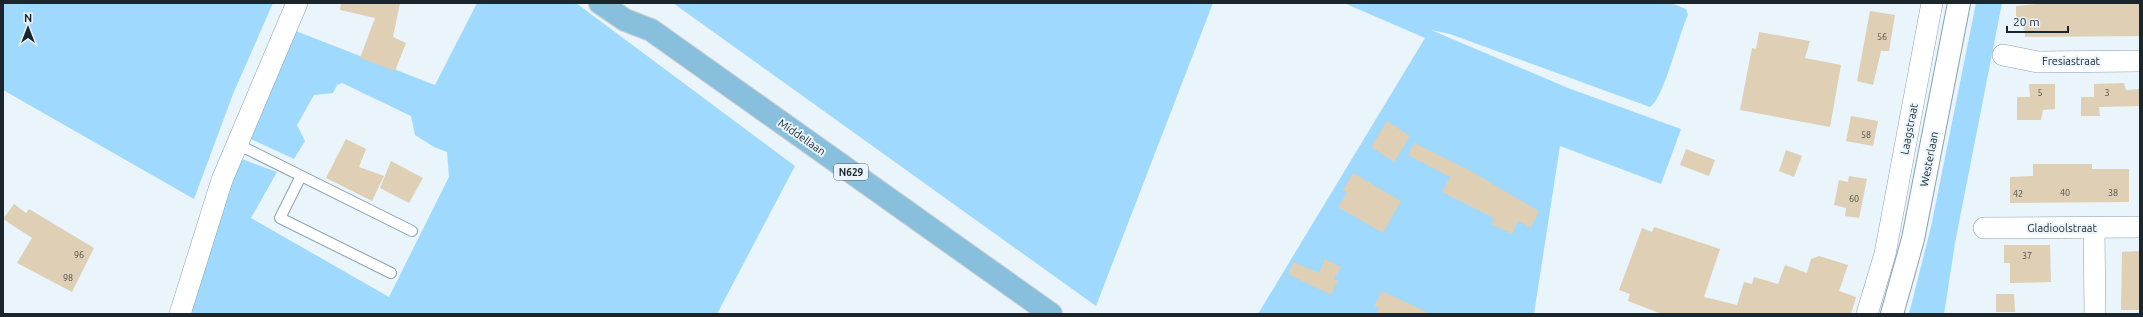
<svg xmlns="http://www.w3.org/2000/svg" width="2143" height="317" font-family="Ubuntu,sans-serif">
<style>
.green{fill:#9fd9fd}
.building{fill:#decfb5}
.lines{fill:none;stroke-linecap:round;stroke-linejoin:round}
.service-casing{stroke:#88a2b2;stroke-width:12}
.minor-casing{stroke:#88a2b2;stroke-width:22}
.tertiary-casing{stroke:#88a2b2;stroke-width:24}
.primary-casing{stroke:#cdcfd1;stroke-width:24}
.service{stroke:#fff;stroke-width:10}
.minor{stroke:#fff;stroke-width:21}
.tertiary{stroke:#fff;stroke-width:22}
.primary{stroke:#88bfdd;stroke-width:22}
.labels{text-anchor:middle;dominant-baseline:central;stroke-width:4;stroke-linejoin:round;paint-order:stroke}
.number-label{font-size:9px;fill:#4c504e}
.shield{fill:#e9f4fb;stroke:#59646a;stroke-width:1}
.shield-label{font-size:10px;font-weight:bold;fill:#1b262c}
.street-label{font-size:11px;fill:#1b262c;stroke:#e9f4fb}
</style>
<rect width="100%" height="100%" fill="#e9f4fb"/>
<g class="green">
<path d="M3,3H273L233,94L194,199L3,90Z"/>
<path d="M477,3H576L795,166L717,314H188L238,164L242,159L277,172L251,218L389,297L449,177L447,152L434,147L415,135L411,116L342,83L337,85L333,93L314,95L297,125L305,141L294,159L251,139L293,30L435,85Z"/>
<path d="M673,3H1213L1096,306Z"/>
<path d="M1344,3H1671L1686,9L1688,15C1679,33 1664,99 1650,107L1450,34L1431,30L1568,88L1681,129L1661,184L1560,146L1534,314H1258L1425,38Z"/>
<path d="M1976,3H2002L1955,243L1944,314H1909L1931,227Z"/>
</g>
<g class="building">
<path d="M341,3H400L393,37L406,43L395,71L360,58L375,18L340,10Z"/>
<path d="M2046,3H2139L2140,36L2025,37L2024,25H2016V6Z"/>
<path d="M1870,11L1895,15L1889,51H1881L1873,85L1857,81Z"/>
<path d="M1759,32L1810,41L1805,58L1841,65L1830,127L1740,110L1752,48L1756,49Z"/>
<path d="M2124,83L2126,90L2140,89V106L2099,107L2100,116H2081V97H2094V84Z"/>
<path d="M2029,84H2055V109L2043,110L2041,120H2017V97H2030Z"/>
<path d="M1851,116L1878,121L1873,146L1846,141Z"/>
<path d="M1387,121L1410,136L1394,162L1371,147Z"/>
<path d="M346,139L366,149L359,167L384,176L372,201L326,178Z"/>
<path d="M1414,143L1469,170L1539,211L1531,228L1518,221L1512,234L1491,224L1494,218L1442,192L1450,177L1408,155Z"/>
<path d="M1686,149L1715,160L1709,176L1680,165Z"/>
<path d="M1786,150L1802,156L1794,177L1779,171Z"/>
<path d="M391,161L423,178L409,203L380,188Z"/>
<path d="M2033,164H2092V169H2129V202L2010,203V177L2033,176Z"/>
<path d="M1353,173L1401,201L1383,233L1338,207L1347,192L1343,190Z"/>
<path d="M1849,176L1867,179L1859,218L1845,216L1846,208L1834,205L1839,180L1848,182Z"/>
<path d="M14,204L26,213L29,209L94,248L72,292L17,263L32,238L3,219Z"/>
<path d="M1654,227L1720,249L1704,297L1737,305L1744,282L1752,284L1754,277L1778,284L1785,265L1807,273L1811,259L1819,256L1848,265L1839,291L1856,297L1851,314H1662L1628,301L1630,294L1619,290L1642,228L1652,232Z"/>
<path d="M2004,245H2050L2051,282L2010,283V263H2004Z"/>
<path d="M2140,251V310H2121L2122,252Z"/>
<path d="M1325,259L1341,267L1334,279L1338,281L1331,295L1288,274L1293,262L1319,273Z"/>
<path d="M1382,291L1431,314H1376L1379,308L1374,306Z"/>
<path d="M1996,294H2014L2015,312H1996Z"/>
</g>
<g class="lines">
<defs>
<g id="service">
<path d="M237,144L412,231"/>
<path d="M301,176L280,218L391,273"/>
</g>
<g id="minor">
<path d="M2003,55L2038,62L2140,61"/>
<path d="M1984,228L2140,227"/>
<path d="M2094,228L2095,314"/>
<path d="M180,314L222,180L297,3"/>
<path d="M1867,314L1885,254L1932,3"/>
</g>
<path id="tertiary" d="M1892,314L1913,239L1959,3"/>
<path id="primary" d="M600,3L625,20L651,30L1051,314"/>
</defs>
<use href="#service" class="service-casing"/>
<use href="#minor" class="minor-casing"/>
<use href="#tertiary" class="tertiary-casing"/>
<use href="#primary" class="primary-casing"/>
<use href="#service" class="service"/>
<use href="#minor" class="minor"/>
<use href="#tertiary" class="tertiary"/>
<use href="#primary" class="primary"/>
</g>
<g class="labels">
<g class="number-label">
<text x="1882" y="37">56</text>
<text x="2040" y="93">5</text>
<text x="2107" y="93">3</text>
<text x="1866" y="135">58</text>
<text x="2065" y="193">40</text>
<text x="2113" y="193">38</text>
<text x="2018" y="194">42</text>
<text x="1854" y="199">60</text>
<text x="79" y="255">96</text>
<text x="2027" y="256">37</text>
<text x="68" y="278">98</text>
</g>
<rect class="shield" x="834" y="164" width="34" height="16" rx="3"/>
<g class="shield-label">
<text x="851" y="172">N629</text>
</g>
<g class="street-label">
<text x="2071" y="61">Fresiastraat</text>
<text transform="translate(1909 129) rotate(-79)">Laagstraat</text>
<text transform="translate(802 137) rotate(35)">Middellaan</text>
<text transform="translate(1929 159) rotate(-79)">Westerlaan</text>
<text x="2062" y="228">Gladioolstraat</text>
</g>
</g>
<rect width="2143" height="317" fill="none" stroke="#1b262c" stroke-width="8"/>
<g transform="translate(28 28)" stroke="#e9f4fb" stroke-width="3" paint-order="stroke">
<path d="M0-3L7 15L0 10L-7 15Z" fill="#1b262c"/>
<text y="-6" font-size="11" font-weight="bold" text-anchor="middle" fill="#1b262c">N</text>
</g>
<path d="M2007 26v6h61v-6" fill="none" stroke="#1b262c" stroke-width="2"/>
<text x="2013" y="26" font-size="12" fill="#1b262c" stroke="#e9f4fb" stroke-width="3" paint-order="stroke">20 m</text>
</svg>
